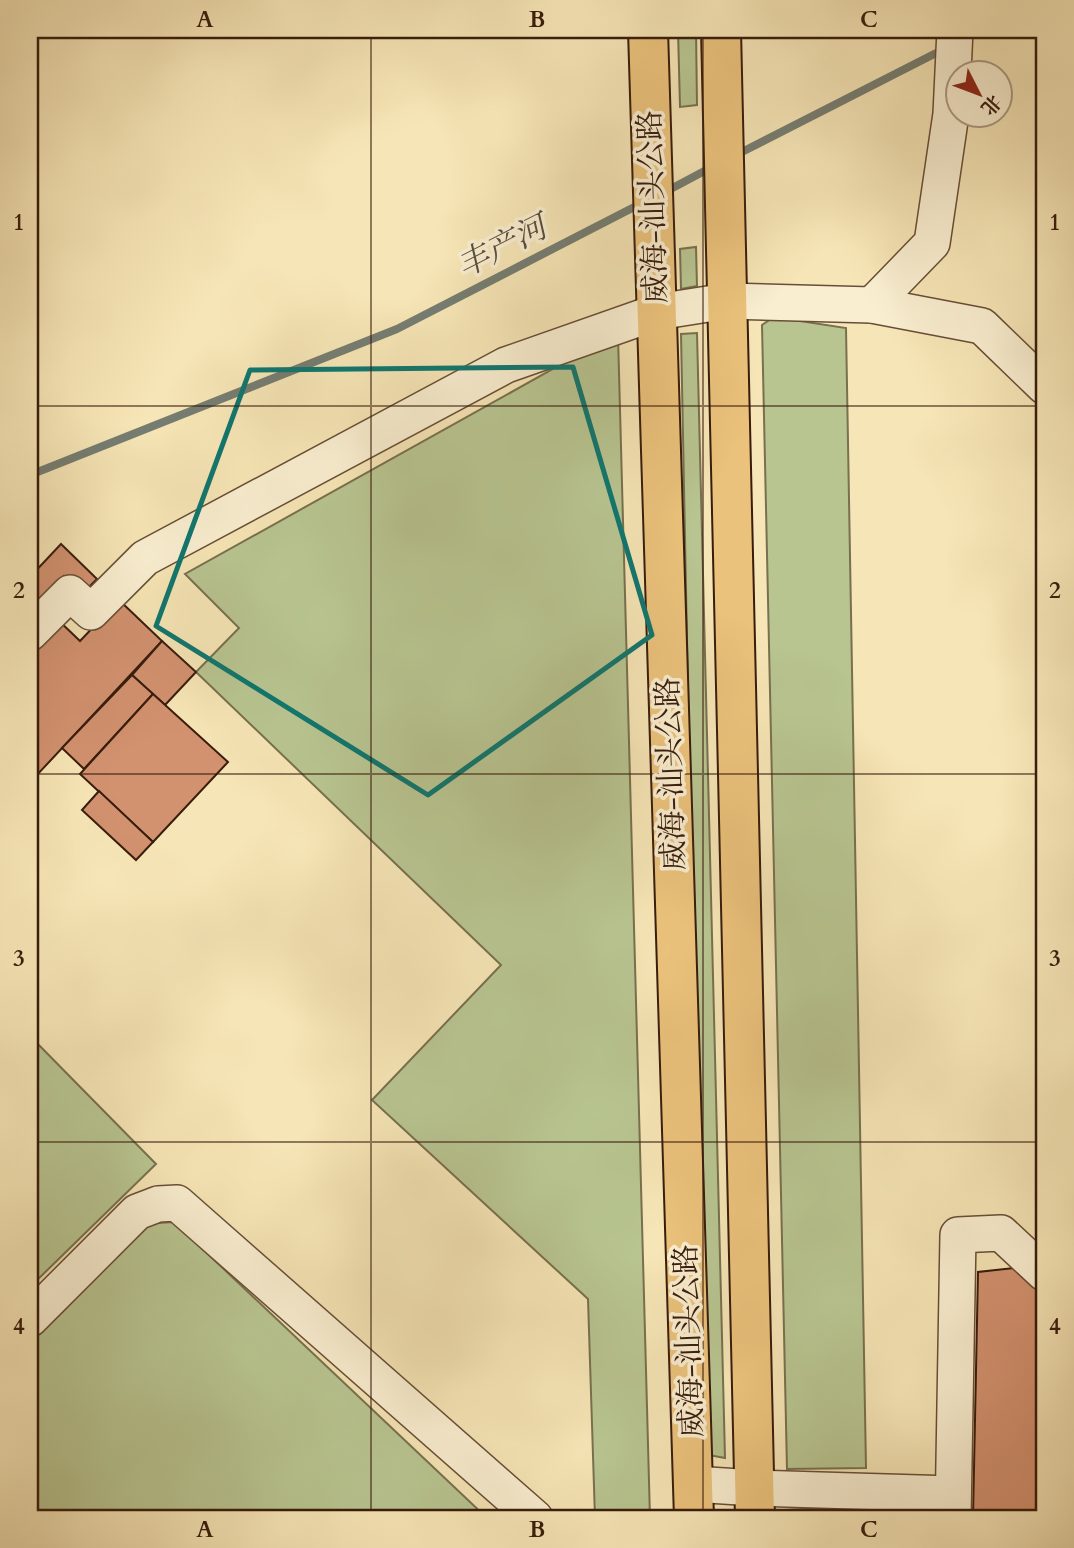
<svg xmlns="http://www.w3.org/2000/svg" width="1074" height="1548" font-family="Cardo,'Noto Serif SC',serif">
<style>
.green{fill:#b8c591;stroke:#78704e;stroke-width:2}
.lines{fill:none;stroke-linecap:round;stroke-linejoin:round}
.stream{stroke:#757d71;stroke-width:8}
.building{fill:#d2916f;stroke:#381c0c;stroke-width:2}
.minor-casing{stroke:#684e36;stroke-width:38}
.highway-casing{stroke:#381c0c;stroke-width:42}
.minor{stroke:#f9eed0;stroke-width:35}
.highway{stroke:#ebc27b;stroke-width:38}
.marked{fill:none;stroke:#0f766e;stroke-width:5;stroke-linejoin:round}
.grid{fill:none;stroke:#381c0c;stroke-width:2;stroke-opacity:0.55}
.labels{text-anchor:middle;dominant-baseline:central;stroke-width:7;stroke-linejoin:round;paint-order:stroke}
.street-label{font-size:30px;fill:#381c0c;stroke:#f9eed0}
.water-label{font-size:32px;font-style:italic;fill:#574d3f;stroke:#f9eed0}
.neatline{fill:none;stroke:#381c0c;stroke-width:2.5}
.grid-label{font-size:23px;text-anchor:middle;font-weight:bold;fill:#381c0c}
</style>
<rect width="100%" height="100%" fill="#f6e5b6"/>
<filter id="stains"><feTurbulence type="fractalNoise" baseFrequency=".00286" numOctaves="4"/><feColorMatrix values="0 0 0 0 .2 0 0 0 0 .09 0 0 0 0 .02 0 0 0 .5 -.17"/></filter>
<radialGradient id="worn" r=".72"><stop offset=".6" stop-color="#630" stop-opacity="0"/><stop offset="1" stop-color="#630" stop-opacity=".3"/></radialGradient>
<g class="green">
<path d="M678,30H696L697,105L680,107Z"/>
<path d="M696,247L697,286L681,289L680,249Z"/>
<path d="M774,317L846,328L866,1468L787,1469L762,325Z"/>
<path d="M697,333L725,1458L703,1454L681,334Z"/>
<path d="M618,336L650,1518H595L588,1299L372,1100L501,965L196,672L239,628L185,574L560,365Z"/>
<path d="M30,1036L156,1164L30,1287Z"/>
<path d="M174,1222L487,1518H30V1342L140,1224Z"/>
<path d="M866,1506V1518H786L785,1510Z"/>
</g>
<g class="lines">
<g class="stream">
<path d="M964,39L982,30"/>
<path d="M736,155L946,48"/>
<path d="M665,192L712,167"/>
<path d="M30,475L397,329L644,202"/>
</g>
</g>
<g class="building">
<path d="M61,544L97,579L82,594L64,576L30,611V577Z"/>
<path d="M119,600L162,641L36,776L30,771V645L56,618L80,641Z"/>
<path d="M162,641L196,672L165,705L132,675Z"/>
<path d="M132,675L153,694L84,769L62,748Z"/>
<path d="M153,694L228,762L153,842L80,774Z"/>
<path d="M99,791L153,842L136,860L82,810Z"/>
<path d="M1014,1268L1044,1295V1518H973L978,1272Z"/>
</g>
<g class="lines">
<defs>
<g id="minor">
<path d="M872,305L932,243L951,114L955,30"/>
<path d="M30,633L70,593L91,612L145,558L506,365L657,312L727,301L872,305L982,326L1044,386"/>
<path d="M30,1319L137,1212L158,1204L177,1203L535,1518"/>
<path d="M693,1484L755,1488L953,1494"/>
<path d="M953,1518L958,1235L1001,1233L1044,1273"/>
</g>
<g id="highway">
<path d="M648,30L694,1518"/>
<path d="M721,30L755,1518"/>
</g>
</defs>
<use href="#minor" class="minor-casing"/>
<use href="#highway" class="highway-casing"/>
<use href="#minor" class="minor"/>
<use href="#highway" class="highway"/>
</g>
<path class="marked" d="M573,367L652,635L428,795L156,626L250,370Z"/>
<path class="grid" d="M371,30V1518M703,30V1518M30,406H1044M30,774H1044M30,1142H1044"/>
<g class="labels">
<g class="street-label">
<text transform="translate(653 207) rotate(-92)">威海-汕头公路</text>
<text transform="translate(671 774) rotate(-92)">威海-汕头公路</text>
<text transform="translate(689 1341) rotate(-92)">威海-汕头公路</text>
</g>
<g class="water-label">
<text transform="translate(502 247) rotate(-27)">丰产河</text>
</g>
</g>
<rect width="1074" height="1548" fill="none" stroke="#f6e5b6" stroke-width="77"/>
<g transform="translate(979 94) rotate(132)"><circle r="33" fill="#f9eed0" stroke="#ac9a82" stroke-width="2"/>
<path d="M0-5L12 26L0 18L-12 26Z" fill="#8f2418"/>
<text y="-10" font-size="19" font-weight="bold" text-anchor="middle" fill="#381c0c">北</text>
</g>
<rect x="38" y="38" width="998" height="1472" class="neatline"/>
<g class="grid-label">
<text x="205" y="27">A</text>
<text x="537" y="27">B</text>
<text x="869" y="27">C</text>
<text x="19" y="230">1</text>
<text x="1055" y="230">1</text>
<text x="19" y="598">2</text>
<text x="1055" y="598">2</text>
<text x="19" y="966">3</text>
<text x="1055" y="966">3</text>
<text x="19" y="1334">4</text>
<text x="1055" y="1334">4</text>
<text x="205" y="1537">A</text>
<text x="537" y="1537">B</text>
<text x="869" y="1537">C</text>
</g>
<rect width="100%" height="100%" filter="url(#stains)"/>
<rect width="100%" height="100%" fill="url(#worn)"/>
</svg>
